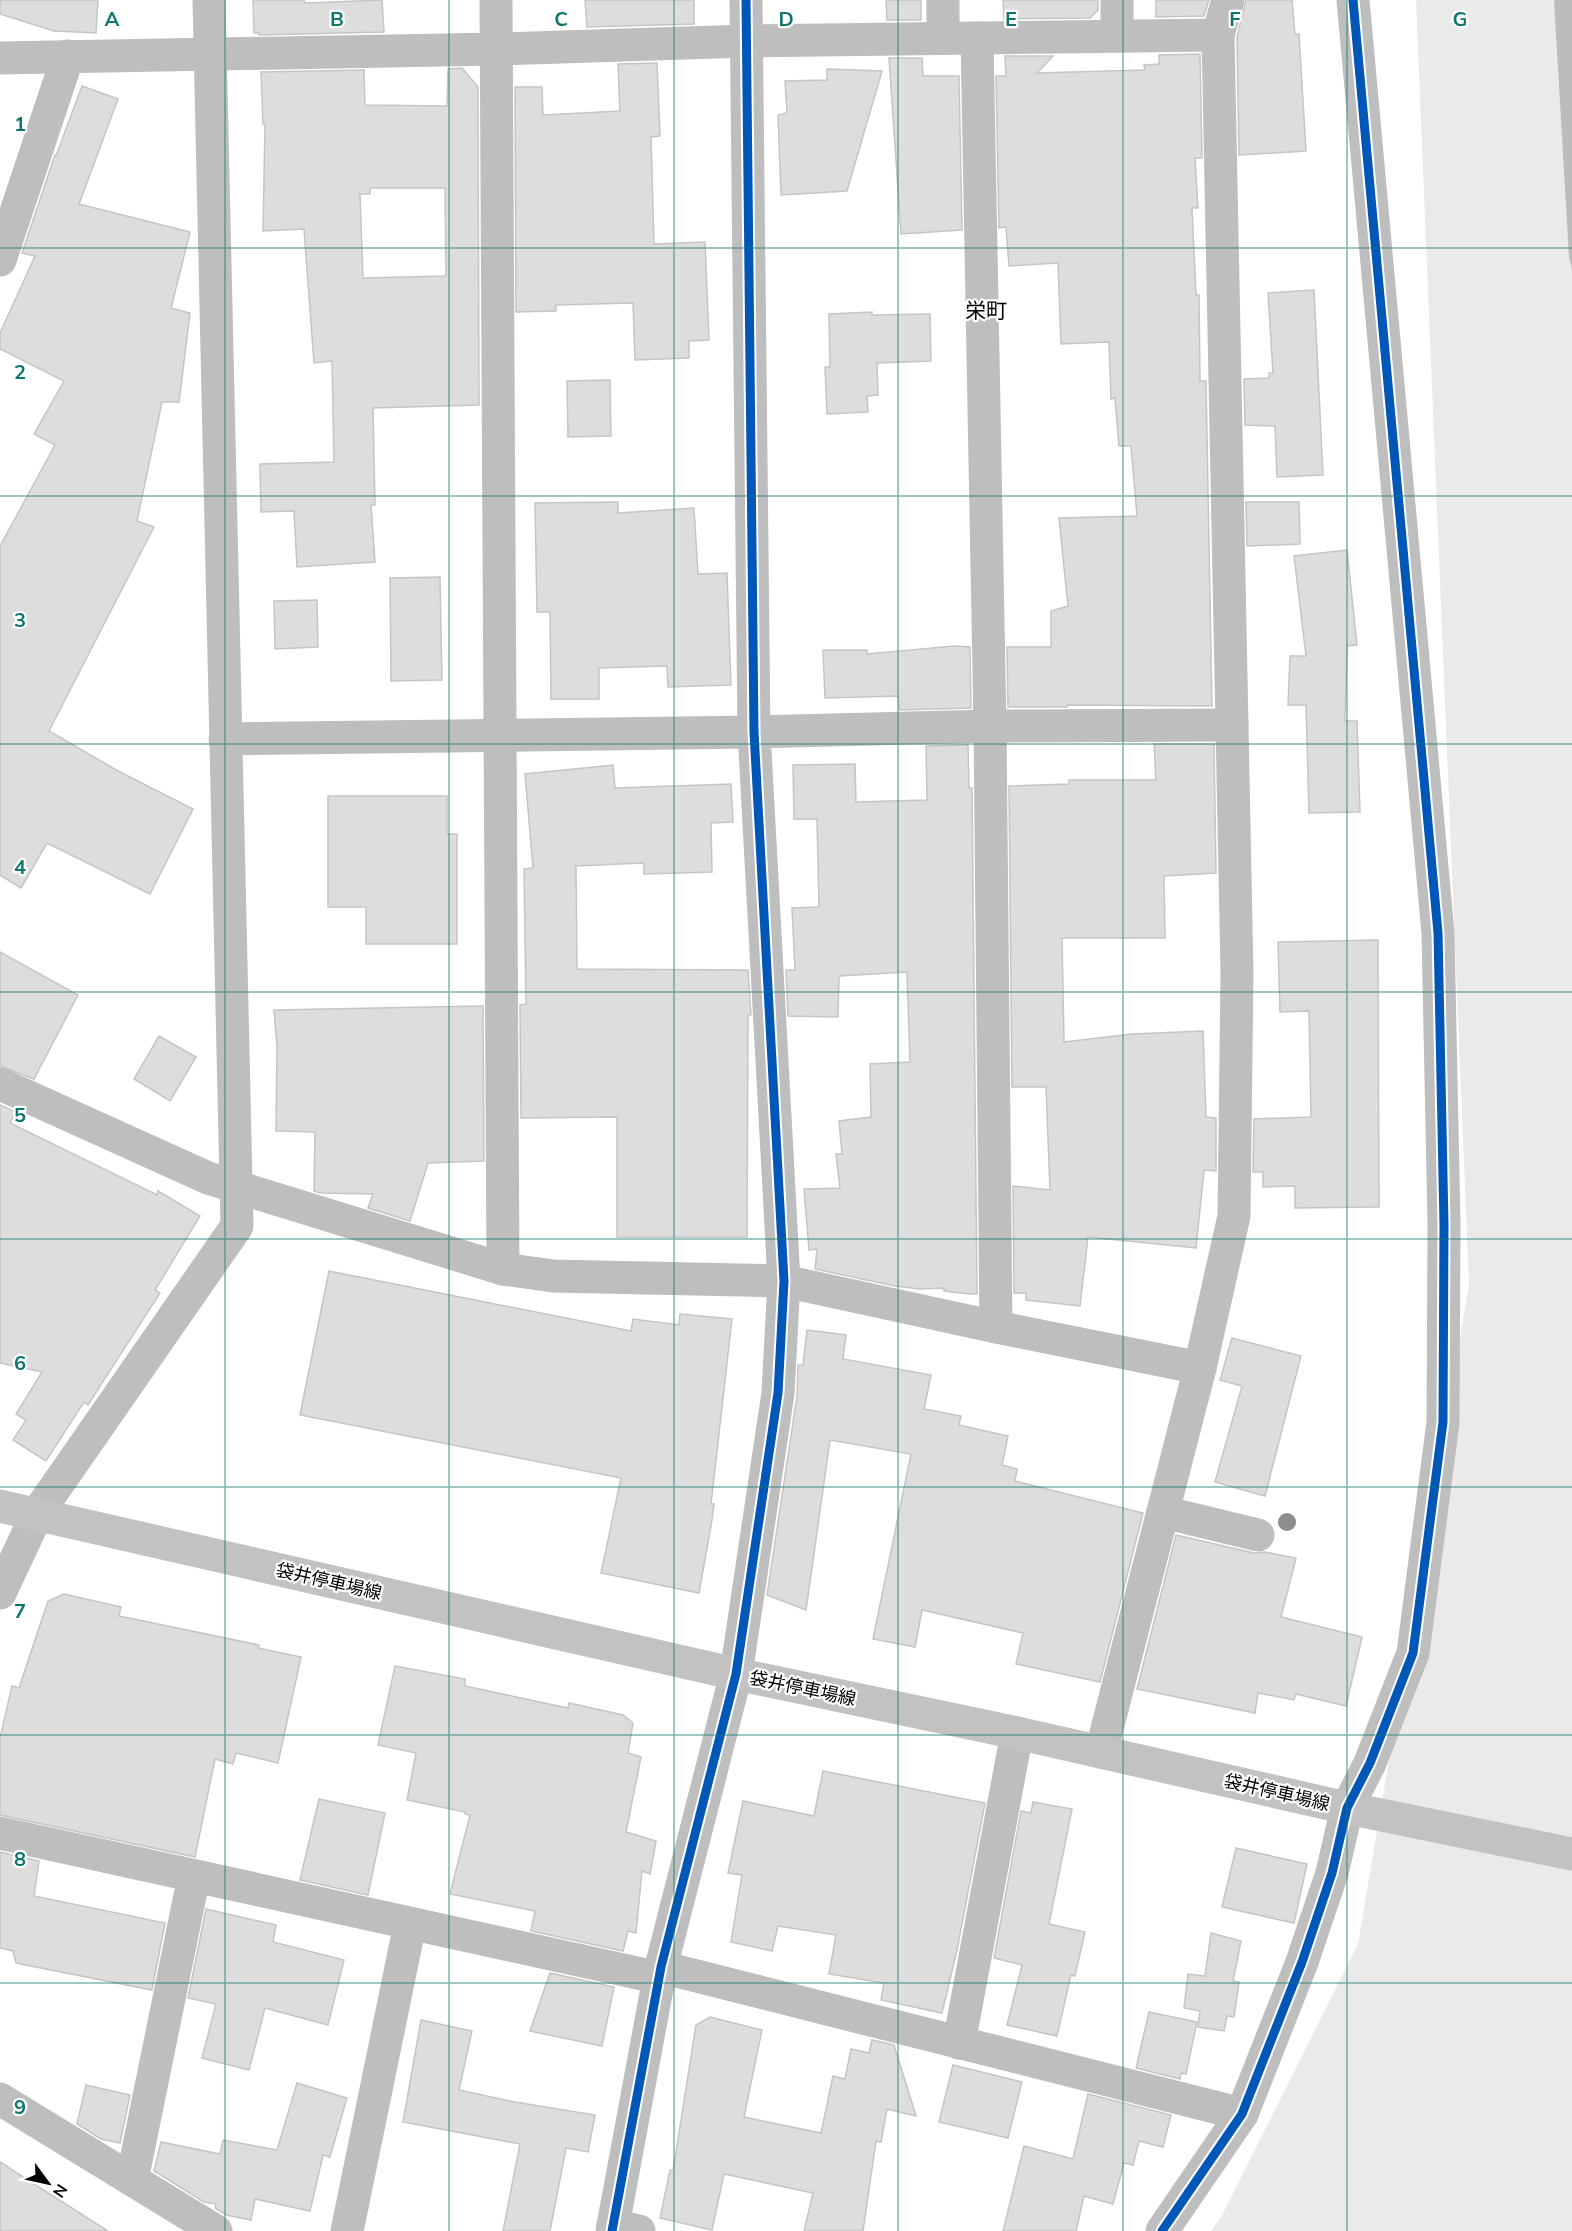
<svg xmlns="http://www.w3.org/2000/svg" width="1572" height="2231" font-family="Mulish,'Noto Sans JP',sans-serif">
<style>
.green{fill:#eaeaea}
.water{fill:#bcbcbc}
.building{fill:#ddd;stroke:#c5c5c5;stroke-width:1.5;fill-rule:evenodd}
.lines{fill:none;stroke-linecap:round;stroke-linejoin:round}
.minor{stroke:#bebebe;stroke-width:33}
.tertiary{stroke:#bebebe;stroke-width:33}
.secondary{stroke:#c2c2c2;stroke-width:33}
.cycleway-casing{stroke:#fff;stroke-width:13}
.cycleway{stroke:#0057b8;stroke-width:9}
.tree{fill:#8d8d8d}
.grid{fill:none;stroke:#0f766e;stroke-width:1.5;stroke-opacity:0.55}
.labels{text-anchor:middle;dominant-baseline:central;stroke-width:4.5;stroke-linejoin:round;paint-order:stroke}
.street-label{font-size:18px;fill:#000;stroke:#fff}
.quarter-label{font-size:21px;fill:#000;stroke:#fff}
.grid-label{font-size:20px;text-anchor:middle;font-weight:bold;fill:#0f766e;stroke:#fff;stroke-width:4.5;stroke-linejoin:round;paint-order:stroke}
</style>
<rect width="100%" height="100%" fill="#fff"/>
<path class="green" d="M1416,0H1572V2231H1211L1221,2217L1358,1944L1469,1284Z"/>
<path class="water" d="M1554,0H1572V270L1569,257Z"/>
<g class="building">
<path d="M0,0H98L96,33L54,31L0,14Z"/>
<path d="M253,0H304L305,3L382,0L384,32L259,35V33H254Z"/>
<path d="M585,0H694V24L587,27Z"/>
<path d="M886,0H921V20H887Z"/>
<path d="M1003,0H1098V10L1090,18L1004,19Z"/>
<path d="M1156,0H1209L1204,16L1156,17Z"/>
<path d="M1246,0H1292L1295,34H1299L1306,151L1239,155L1237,37Z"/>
<path d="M1200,54L1202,158H1195L1198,208H1192L1196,295H1199L1200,381H1206L1212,706L1067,705V707H1008L1007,647H1051V611L1068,606L1059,518L1137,516L1131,446H1119L1115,398L1111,399L1109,342L1061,344L1058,263L1009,266L1006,227L999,228L996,76H1006L1005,56H1053L1037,73L1145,70L1144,65L1159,64V55Z"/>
<path d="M889,58H922L923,76H959L962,230L901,234Z"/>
<path d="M657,63L660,136L651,137L654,244L705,242L709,340L689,341V358L635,360L633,303L556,305V311L516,312L515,87H542L543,115L620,111L618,64Z"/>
<path d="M462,68L478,87L479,405L373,408L375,505H371L375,562L297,567L294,511L261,512L260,464L334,462L332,361L314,363L304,229L263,231L265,124H263L261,72L364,70L365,105L447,106L448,69ZM370,188H445L446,276L363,278L360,194H370Z"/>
<path d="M827,69L882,71L847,191L781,195L778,115L787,113L785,81L827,80Z"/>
<path d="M82,86L118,99L79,204L190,232L171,308L190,313L179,402H162L137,521L154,527L49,731L120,772L193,809L150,894L47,843L21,888L0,875V546L55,445L34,434L64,381L0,349V333L35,256L22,253L55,155L56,156Z"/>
<path d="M1314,290L1323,475L1277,477L1275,426L1245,425L1244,379L1269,378V373H1273L1268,293Z"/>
<path d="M872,312V315L930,314L931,361L877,363L878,395L867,396L868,412L827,414L825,367H830L829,314Z"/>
<path d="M610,380L611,436L568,437L567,381Z"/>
<path d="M618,502V513L694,508L698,574L727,573L731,685L668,687L667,666L599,668V699H551L550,612H537L535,503Z"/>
<path d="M1246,502H1299L1300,544L1247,546Z"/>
<path d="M1347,550L1357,645L1347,646L1345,721H1357L1360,812L1309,813L1306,705H1288L1290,656H1306L1294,556Z"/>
<path d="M440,577L442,680L391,681L390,578Z"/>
<path d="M317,600L318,647L275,649L274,601Z"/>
<path d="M954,646L970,647L971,708L899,710L898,696L825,698L823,650H867V654Z"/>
<path d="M1154,744H1214L1216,873L1164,876L1165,938H1062L1064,1042L1132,1034L1203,1031L1206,1117L1216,1118V1171L1204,1170L1196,1248L1088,1237L1080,1306L1026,1300V1293H1014L1013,1186L1050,1190L1046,1087H1012L1009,786L1069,784V780H1156Z"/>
<path d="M968,745L969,788H972L977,1294H970L944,1291V1288L920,1289L895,1286L815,1269L817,1249L809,1250L804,1189L840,1188L836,1154H842L839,1121L871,1117L870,1064L910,1062L907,972L839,976L838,1017L788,1016L786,970H795L792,908L819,907L817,819H794L793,765L855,764L856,802L927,800L926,746Z"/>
<path d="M613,765L615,788L731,784L733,822L711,823L712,872L644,874V863L576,866L577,969L748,970L751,1015H748L747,1237H617V1117L521,1118L520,1005L526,1004L524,869L533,868L525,774Z"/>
<path d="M328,796H447V834H457V944H366V907H328Z"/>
<path d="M1378,940L1379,1207L1295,1208V1186L1263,1187V1172H1253L1254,1119L1311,1117L1309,1011L1280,1012L1278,942Z"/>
<path d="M0,952L78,995L34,1079L0,1066Z"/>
<path d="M483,1006L484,1161L428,1163L410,1221L368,1208L373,1194L320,1193L314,1191L315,1132L276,1131L277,1046L274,1010Z"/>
<path d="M159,1036L196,1057L170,1101L134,1079Z"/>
<path d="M0,1105L16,1112L10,1123L157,1195L158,1191L200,1216L155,1290L160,1293L88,1405L84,1402L46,1461L13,1440L26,1420L16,1414L42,1372L0,1363Z"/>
<path d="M329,1271L631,1331L633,1319L679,1325L680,1314L732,1319L711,1504H714L712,1520L699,1593L601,1573L621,1478L300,1415Z"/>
<path d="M807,1330L846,1335L843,1359L931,1375L924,1409L961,1416L959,1425L1008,1436L1002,1465L1017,1469L1015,1481L1143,1513L1100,1682L1016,1664L1023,1633L922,1610L915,1647L873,1639L911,1454L830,1440L806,1610L767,1595L797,1396L798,1365H803Z"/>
<path d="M1232,1338L1301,1356L1265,1496L1215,1482L1242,1386L1220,1380Z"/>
<path d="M1176,1535L1254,1553L1265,1552L1296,1558L1281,1617L1362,1637L1346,1706L1296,1694L1294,1700L1258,1693L1255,1713L1137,1689Z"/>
<path d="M64,1594L121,1607L119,1616L259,1645L258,1648L301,1657L278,1763L236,1753L233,1764L215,1759L195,1857L0,1815V1738L12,1686L19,1688L48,1601Z"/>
<path d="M395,1666L465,1679V1686L568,1708L569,1703L623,1715L633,1723L628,1753L641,1757L626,1832L656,1841L650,1874L642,1871L636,1933L628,1931L623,1951L531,1931L535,1911L450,1894L470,1815L465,1814V1812L407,1800L416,1753L378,1745Z"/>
<path d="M823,1771L985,1803L957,1950L942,2013L881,2000L884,1983L829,1974L836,1935L778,1926L772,1951L731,1942L742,1875L728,1873L743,1801L814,1816Z"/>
<path d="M319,1799L385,1813L368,1895L300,1880Z"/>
<path d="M1033,1802L1072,1809L1049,1924L1085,1932L1075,1976L1071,1975L1057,2036L1007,2025L1022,1965L994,1958L1021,1811L1031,1813Z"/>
<path d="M1236,1848L1307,1864L1294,1923L1222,1907Z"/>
<path d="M0,1852L39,1861L34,1896L165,1923L152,1990L16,1963L13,1951L0,1948Z"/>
<path d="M206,1909L276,1925L273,1942L344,1960L328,2025L265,2008L249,2070L202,2058L216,2004L188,1998Z"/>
<path d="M1211,1933L1241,1941L1233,1981L1239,1982L1234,2017L1227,2016L1224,2031L1198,2027L1200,2011L1184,2008L1188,1974L1205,1976Z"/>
<path d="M550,1973L614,1987L602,2046L530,2031Z"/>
<path d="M1149,2012L1197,2022L1186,2074L1181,2073L1180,2079L1136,2068Z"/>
<path d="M710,2017L762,2030L744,2117L821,2133L833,2076L845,2079L851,2049L869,2053L872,2040L894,2045L916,2116L887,2109L881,2142L876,2141L863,2231H804L813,2193L724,2174L712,2230L660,2218L670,2170L673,2171L696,2025Z"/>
<path d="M421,2020L472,2031L459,2090L515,2102L595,2115L588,2152L566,2148L550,2231H503L520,2144L403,2122Z"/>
<path d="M953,2065L1022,2082L1008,2138L939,2122Z"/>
<path d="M297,2083L347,2098L330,2157L323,2155L310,2211L255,2199L251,2220L226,2215L215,2208L216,2204L204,2202L154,2171L161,2142L220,2154L223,2140L277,2150Z"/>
<path d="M86,2085L130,2095L120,2143L101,2139L77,2124Z"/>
<path d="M1088,2094L1171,2115L1163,2147L1139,2141L1133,2165L1124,2163L1113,2204L1084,2196L1076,2231H1003L1024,2146L1073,2159Z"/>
<path d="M0,2162L45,2191L108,2231H0Z"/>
</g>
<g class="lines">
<g class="minor">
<path d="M496,0L503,1269"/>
<path d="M943,0V38"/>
<path d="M1117,36V0"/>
<path d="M977,38L990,726L996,1327"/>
<path d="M0,58L497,49L747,41L1218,35"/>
<path d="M0,260L68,56"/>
<path d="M225,739L754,732L990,726L1232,725"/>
<path d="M0,1084L208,1178L503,1269L553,1276L784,1281L996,1327L1200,1368"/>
<path d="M1163,1512L1258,1535"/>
<path d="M0,1593L37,1514L237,1226L209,0"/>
<path d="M1101,1752L1200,1368L1234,1216L1237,973L1218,35L1228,0"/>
<path d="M0,1833L660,1978"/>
<path d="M661,1967L1242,2114"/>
<path d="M959,2043L1017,1733"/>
<path d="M0,2099L216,2231"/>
<path d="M132,2180L194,1876"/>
<path d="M613,2225L639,2231"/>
<path d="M347,2231L410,1924"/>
<path d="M1162,2231L1242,2114L1302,1962L1332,1873L1347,1808L1370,1763L1413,1653L1443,1422L1444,1224L1438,933L1353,0"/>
</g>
<path class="tertiary" d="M612,2231L661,1967L736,1674L778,1393L784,1281L754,732L746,0"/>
<path class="secondary" d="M0,1506L736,1674L1017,1733L1347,1808L1572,1854"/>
<defs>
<g id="cycleway">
<path d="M612,2231L661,1967L736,1674L778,1393L784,1281L754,732L746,0"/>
<path d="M1162,2231L1242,2114L1302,1962L1332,1873L1347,1808L1370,1763L1413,1653L1443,1422L1444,1224L1438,933L1353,0"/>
</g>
</defs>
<use href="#cycleway" class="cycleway-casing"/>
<use href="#cycleway" class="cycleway"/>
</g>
<circle class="tree" cx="1287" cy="1522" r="9"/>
<path class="grid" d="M225,0V2231M449,0V2231M674,0V2231M898,0V2231M1123,0V2231M1347,0V2231M0,248H1572M0,496H1572M0,744H1572M0,992H1572M0,1239H1572M0,1487H1572M0,1735H1572M0,1983H1572"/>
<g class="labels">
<g class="street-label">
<text transform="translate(329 1581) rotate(13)">袋井停車場線</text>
<text transform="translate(803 1688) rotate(12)">袋井停車場線</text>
<text transform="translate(1277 1792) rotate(13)">袋井停車場線</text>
</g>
<g class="quarter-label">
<text x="986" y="310">栄町</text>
</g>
</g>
<g class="grid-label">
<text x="112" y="26">A</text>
<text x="337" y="26">B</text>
<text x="561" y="26">C</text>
<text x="786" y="26">D</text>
<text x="1011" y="26">E</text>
<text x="1235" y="26">F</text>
<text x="1460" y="26">G</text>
<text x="20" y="131">1</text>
<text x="20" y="379">2</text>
<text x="20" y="627">3</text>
<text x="20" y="874">4</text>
<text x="20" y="1122">5</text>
<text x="20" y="1370">6</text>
<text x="20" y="1618">7</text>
<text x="20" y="1866">8</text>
<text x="20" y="2114">9</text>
</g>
<g transform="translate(48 2183) rotate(123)" stroke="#ffffff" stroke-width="4.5" paint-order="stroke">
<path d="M0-4.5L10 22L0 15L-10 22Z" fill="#000000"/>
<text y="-9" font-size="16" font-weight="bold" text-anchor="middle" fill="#000000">N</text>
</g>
</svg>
